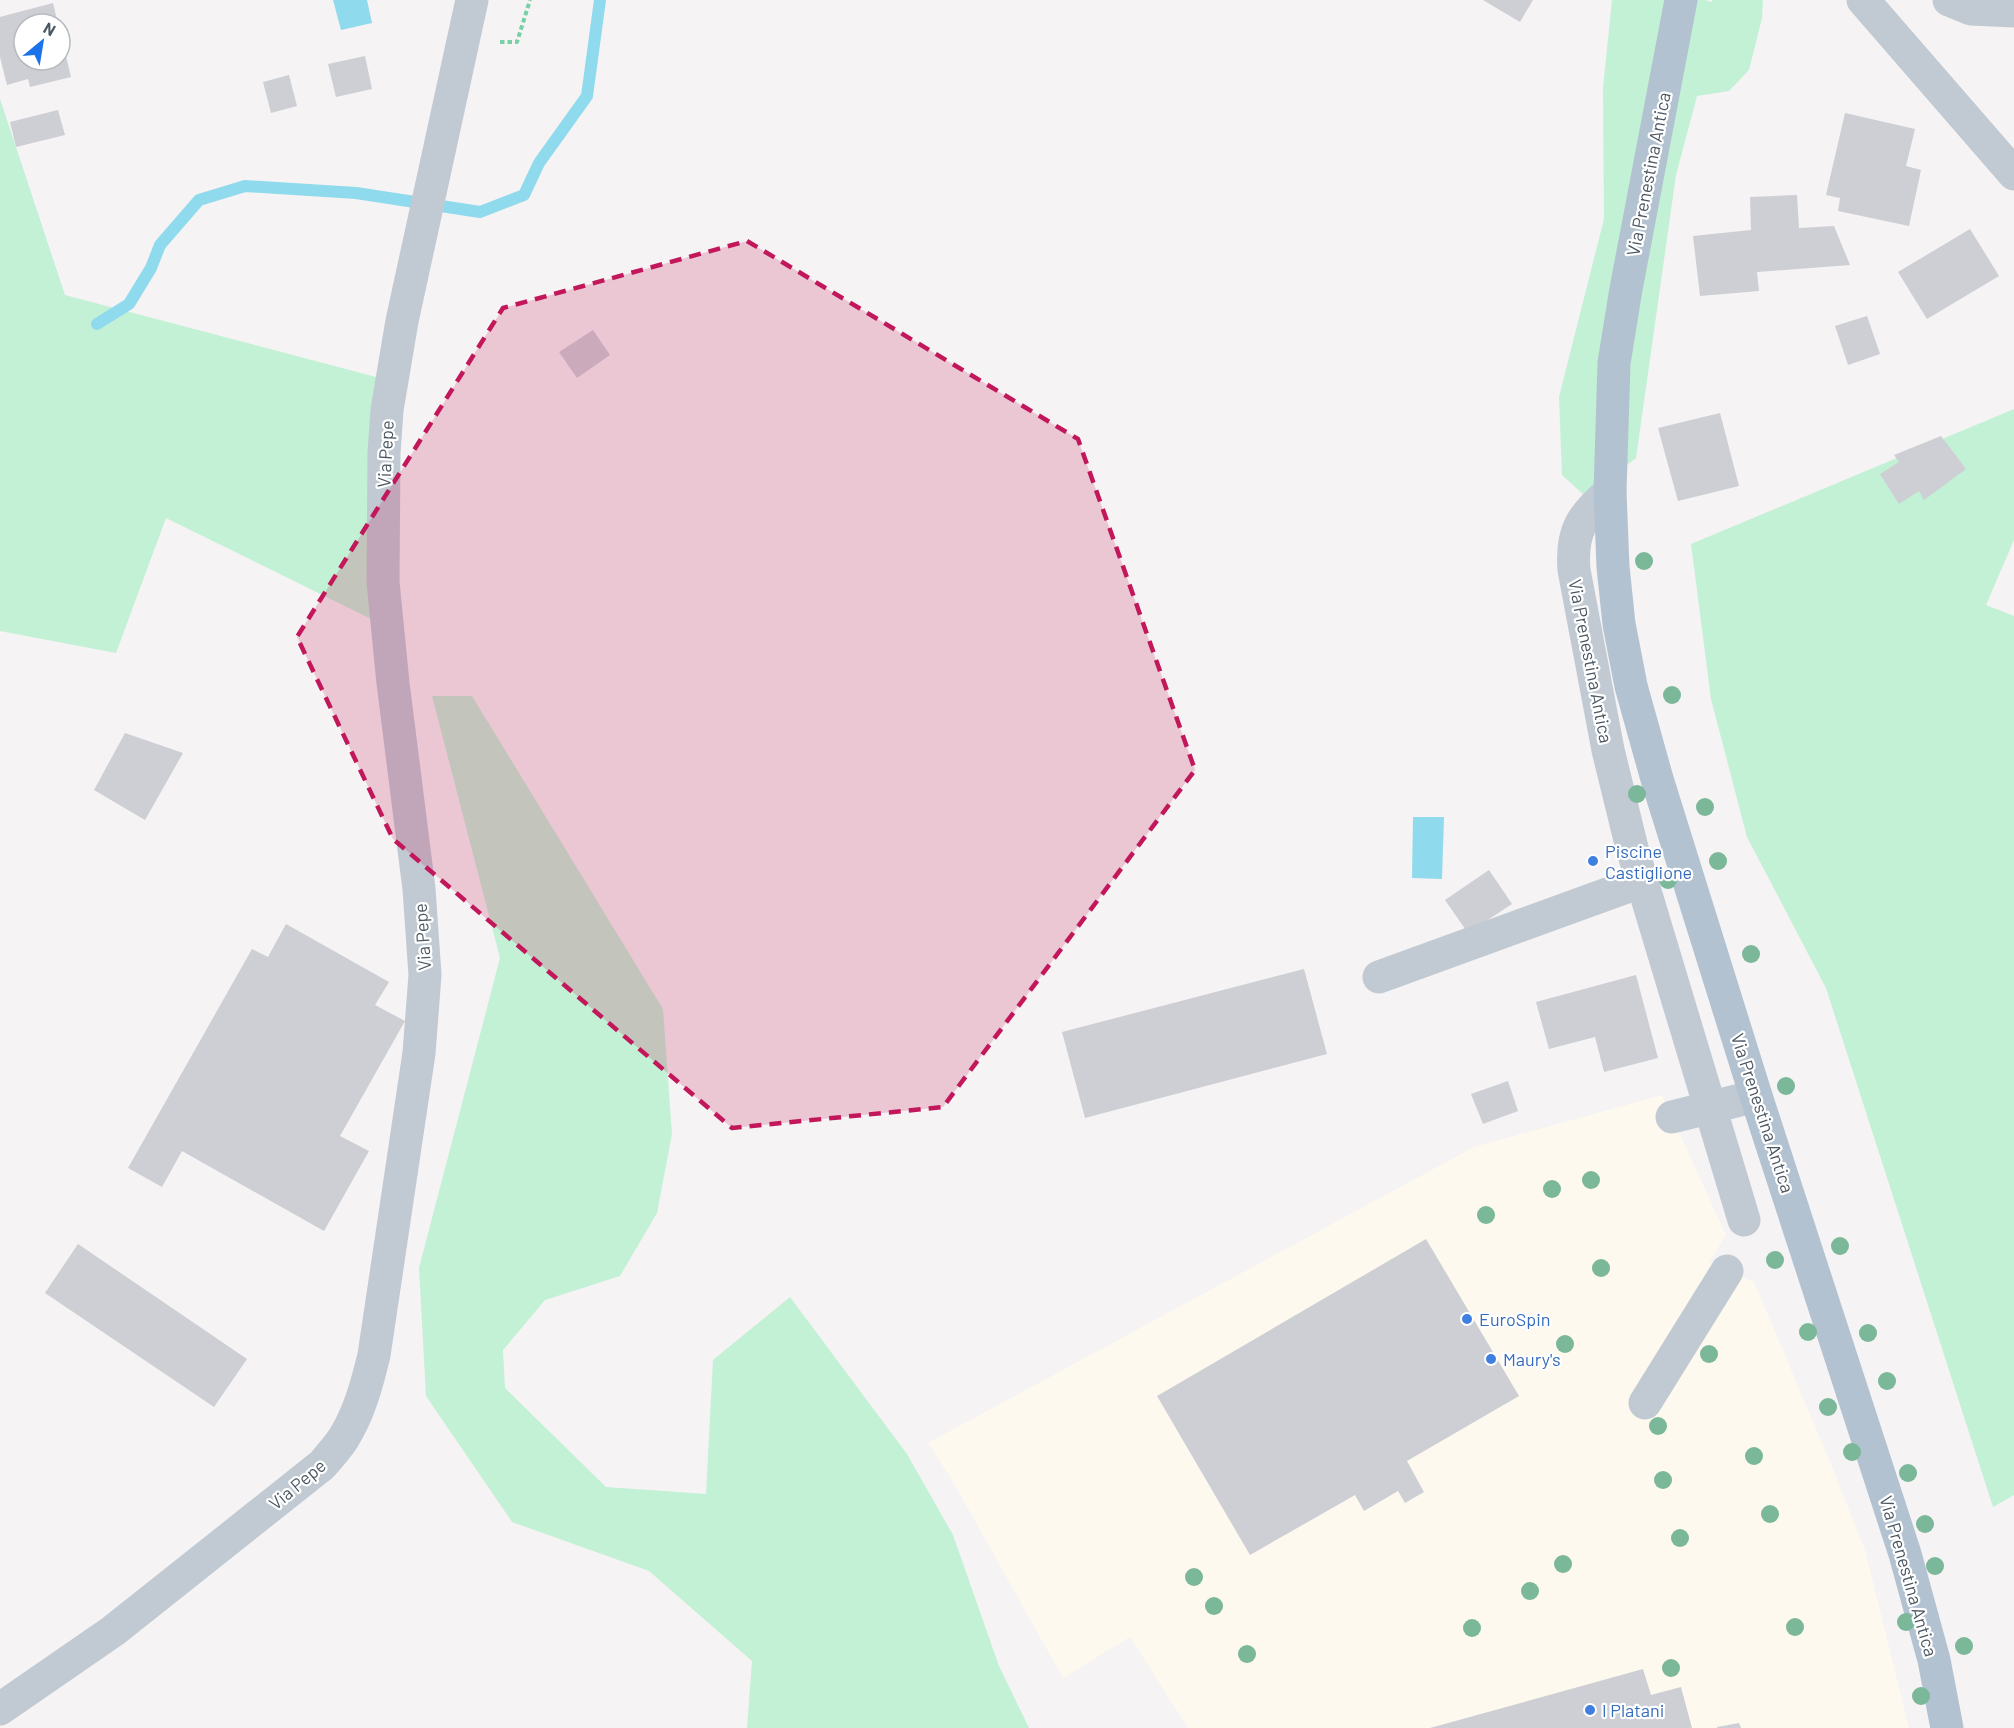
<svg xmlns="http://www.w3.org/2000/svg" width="2014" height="1728" font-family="Barlow,sans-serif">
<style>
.commercial{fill:#fdf9ef}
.green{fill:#c3f1d5}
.water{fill:#90daee}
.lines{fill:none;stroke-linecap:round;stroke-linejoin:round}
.stream{stroke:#90daee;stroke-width:12}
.building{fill:#cdcfd5}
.path{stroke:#7ad0a6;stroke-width:4;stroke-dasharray:4.5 3;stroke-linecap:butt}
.minor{stroke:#c1cad2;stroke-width:33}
.major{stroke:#b3c2d1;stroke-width:33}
.tree{fill:#7bb799}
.marked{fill:#c2185b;fill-opacity:0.2;stroke:#c2185b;stroke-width:4.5;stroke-dasharray:12 8;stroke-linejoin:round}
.shop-dot{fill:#3f7fe0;stroke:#fff;stroke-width:2}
.labels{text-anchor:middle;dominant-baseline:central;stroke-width:4.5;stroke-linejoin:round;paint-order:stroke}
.street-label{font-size:18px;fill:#4a5661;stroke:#fff}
.shop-label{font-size:18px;fill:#366cbe;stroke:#fff;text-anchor:start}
</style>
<rect width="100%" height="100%" fill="#f5f3f3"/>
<path class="commercial" d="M1662,1095L1726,1235L1709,1262L1754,1282L1831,1464L1865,1550L1909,1728H1188L1130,1637L1063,1678L952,1480L928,1443L1474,1147Z"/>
<g class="green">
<path d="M1612,0H1705L1712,2V0H1763L1762,18L1749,70L1729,91L1697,96L1676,175L1636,458L1585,496L1562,475L1559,397L1604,219L1603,88Z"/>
<path d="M0,99L65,295L376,377L377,622L166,518L116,653L0,631Z"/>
<path d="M2014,409V540L1986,605L2014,616V1495L1993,1507L1826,988L1747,837L1711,699L1691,544Z"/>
<path d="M432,696H472L663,1009L672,1134L657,1213L620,1276L545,1300L503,1350L505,1388L606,1487L706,1494L713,1360L790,1297L907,1454L953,1535L999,1666L1029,1728H747L752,1661L649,1571L512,1522L426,1396L419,1268L500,958Z"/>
</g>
<g class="water">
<path d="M333,0H367L372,23L341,30Z"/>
<path d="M1413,817H1444L1442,879L1412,878Z"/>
</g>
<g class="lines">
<path class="stream" d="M97,324L129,304L151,268L160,245L199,200L245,186L356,193L480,212L524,195L539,163L587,96L600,0"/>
</g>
<g class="building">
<path d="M1483,0H1533L1520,22Z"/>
<path d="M53,3L58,24H24V60H60L61,35L71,77L30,87L28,79L7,85L0,57V17Z"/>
<path d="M365,56L372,89L336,97L328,64Z"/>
<path d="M289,75L297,106L271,113L263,82Z"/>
<path d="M58,110L65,135L16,147L10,122Z"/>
<path d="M1845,113L1915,129L1906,166L1921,170L1909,226L1838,211L1840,198L1826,195Z"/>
<path d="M1797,195L1799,228L1834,226L1850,265L1757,272L1759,291L1700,296L1693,236L1751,230L1750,197Z"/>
<path d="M1970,229L1999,276L1927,319L1898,272Z"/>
<path d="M1867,316L1880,354L1848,365L1835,326Z"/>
<path d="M593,330L610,355L577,378L559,352Z"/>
<path d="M1720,413L1739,486L1678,501L1658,428Z"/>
<path d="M1941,436L1966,469L1924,500L1919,491L1899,504L1880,474L1899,462L1894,455Z"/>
<path d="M125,733L183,753L145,820L94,790Z"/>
<path d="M1489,870L1512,904L1468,933L1445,900Z"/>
<path d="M286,924L389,982L375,1005L405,1021L340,1136L369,1151L324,1231L182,1151L162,1187L128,1168L252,949L268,957Z"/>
<path d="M1304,969L1327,1054L1085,1118L1062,1032Z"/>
<path d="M1636,975L1658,1058L1604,1072L1595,1037L1549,1049L1536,1002Z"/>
<path d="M1508,1081L1518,1111L1483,1124L1471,1094Z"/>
<path d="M1426,1239L1519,1396L1407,1461L1424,1492L1405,1503L1398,1491L1364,1511L1355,1495L1250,1555L1157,1396Z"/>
<path d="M78,1244L247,1359L214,1407L45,1293Z"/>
<path d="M1643,1669L1651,1695L1681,1687L1692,1728H1430Z"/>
<path d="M1739,1723L1741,1728H1717V1727Z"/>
</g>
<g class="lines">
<path class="path" d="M500,42H517L530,0"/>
<g class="minor">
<path d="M1863,0L2014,174"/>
<path d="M1949,0L1971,9L2014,11"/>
<path d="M1610,492C1581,516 1571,532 1574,570L1608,750L1632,848L1744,1220"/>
<path d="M1379,977L1643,881"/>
<path d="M1672,1117L1756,1096"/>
<path d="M1645,1403L1727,1271"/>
<path d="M0,1709L113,1631L322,1465C329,1457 337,1448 343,1439C359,1414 367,1384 374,1355L419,1053L425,975L419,889L393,683L383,582L384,453L387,410L402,321L472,0"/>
</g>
<path class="major" d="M1681,0L1626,289L1614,363L1610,492L1613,567L1619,624L1631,686L1657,779L1756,1096L1905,1554L1934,1660L1947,1728"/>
</g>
<g class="tree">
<circle cx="1644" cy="561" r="9"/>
<circle cx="1672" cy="695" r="9"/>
<circle cx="1637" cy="794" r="9"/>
<circle cx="1705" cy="807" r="9"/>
<circle cx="1718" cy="861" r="9"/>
<circle cx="1668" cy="880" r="9"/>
<circle cx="1751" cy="954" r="9"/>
<circle cx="1786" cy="1086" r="9"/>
<circle cx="1591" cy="1180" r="9"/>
<circle cx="1552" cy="1189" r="9"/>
<circle cx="1486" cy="1215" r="9"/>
<circle cx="1840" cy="1246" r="9"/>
<circle cx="1775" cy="1260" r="9"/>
<circle cx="1601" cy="1268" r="9"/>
<circle cx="1808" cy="1332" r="9"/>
<circle cx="1868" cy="1333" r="9"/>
<circle cx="1565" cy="1344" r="9"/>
<circle cx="1709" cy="1354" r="9"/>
<circle cx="1887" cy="1381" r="9"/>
<circle cx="1828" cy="1407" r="9"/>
<circle cx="1658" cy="1426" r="9"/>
<circle cx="1852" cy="1452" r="9"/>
<circle cx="1754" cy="1456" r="9"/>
<circle cx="1908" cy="1473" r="9"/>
<circle cx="1663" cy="1480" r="9"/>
<circle cx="1770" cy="1514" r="9"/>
<circle cx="1925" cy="1524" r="9"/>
<circle cx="1680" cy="1538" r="9"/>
<circle cx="1563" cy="1564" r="9"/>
<circle cx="1935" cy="1566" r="9"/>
<circle cx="1194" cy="1577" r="9"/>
<circle cx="1530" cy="1591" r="9"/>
<circle cx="1214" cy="1606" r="9"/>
<circle cx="1906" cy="1622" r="9"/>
<circle cx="1795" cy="1627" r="9"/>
<circle cx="1472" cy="1628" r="9"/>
<circle cx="1964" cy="1646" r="9"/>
<circle cx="1247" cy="1654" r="9"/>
<circle cx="1671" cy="1668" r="9"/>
<circle cx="1921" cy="1696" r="9"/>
</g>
<path class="marked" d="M747,241L1078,439L1195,770L943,1107L732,1128L393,839L297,637L503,308Z"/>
<g class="shop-dot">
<circle cx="1593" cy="861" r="6"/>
<circle cx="1467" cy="1319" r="6"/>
<circle cx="1491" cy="1359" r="6"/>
<circle cx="1590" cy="1710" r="6"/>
</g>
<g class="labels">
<g class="street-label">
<text transform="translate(1648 174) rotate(-79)">Via Prenestina Antica</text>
<text transform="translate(385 454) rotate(-87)">Via Pepe</text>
<text transform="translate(1591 661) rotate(79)">Via Prenestina Antica</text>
<text transform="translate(422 937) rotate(-94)">Via Pepe</text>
<text transform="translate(1763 1113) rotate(72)">Via Prenestina Antica</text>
<text transform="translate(297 1484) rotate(-40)">Via Pepe</text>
<text transform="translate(1909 1576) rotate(74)">Via Prenestina Antica</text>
</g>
<g class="shop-label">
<text x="1605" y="851">Piscine<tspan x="1605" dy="21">Castiglione</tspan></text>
<text x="1479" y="1319">EuroSpin</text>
<text x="1503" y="1359">Maury's</text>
<text x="1602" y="1710">I Platani</text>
</g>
</g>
<g transform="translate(42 42) rotate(30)"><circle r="28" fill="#ffffff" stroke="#b7bbc0" stroke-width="1.5"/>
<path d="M0-4.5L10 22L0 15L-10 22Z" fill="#1a73e8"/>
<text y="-9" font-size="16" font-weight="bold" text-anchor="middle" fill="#4a5661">N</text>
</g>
</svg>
